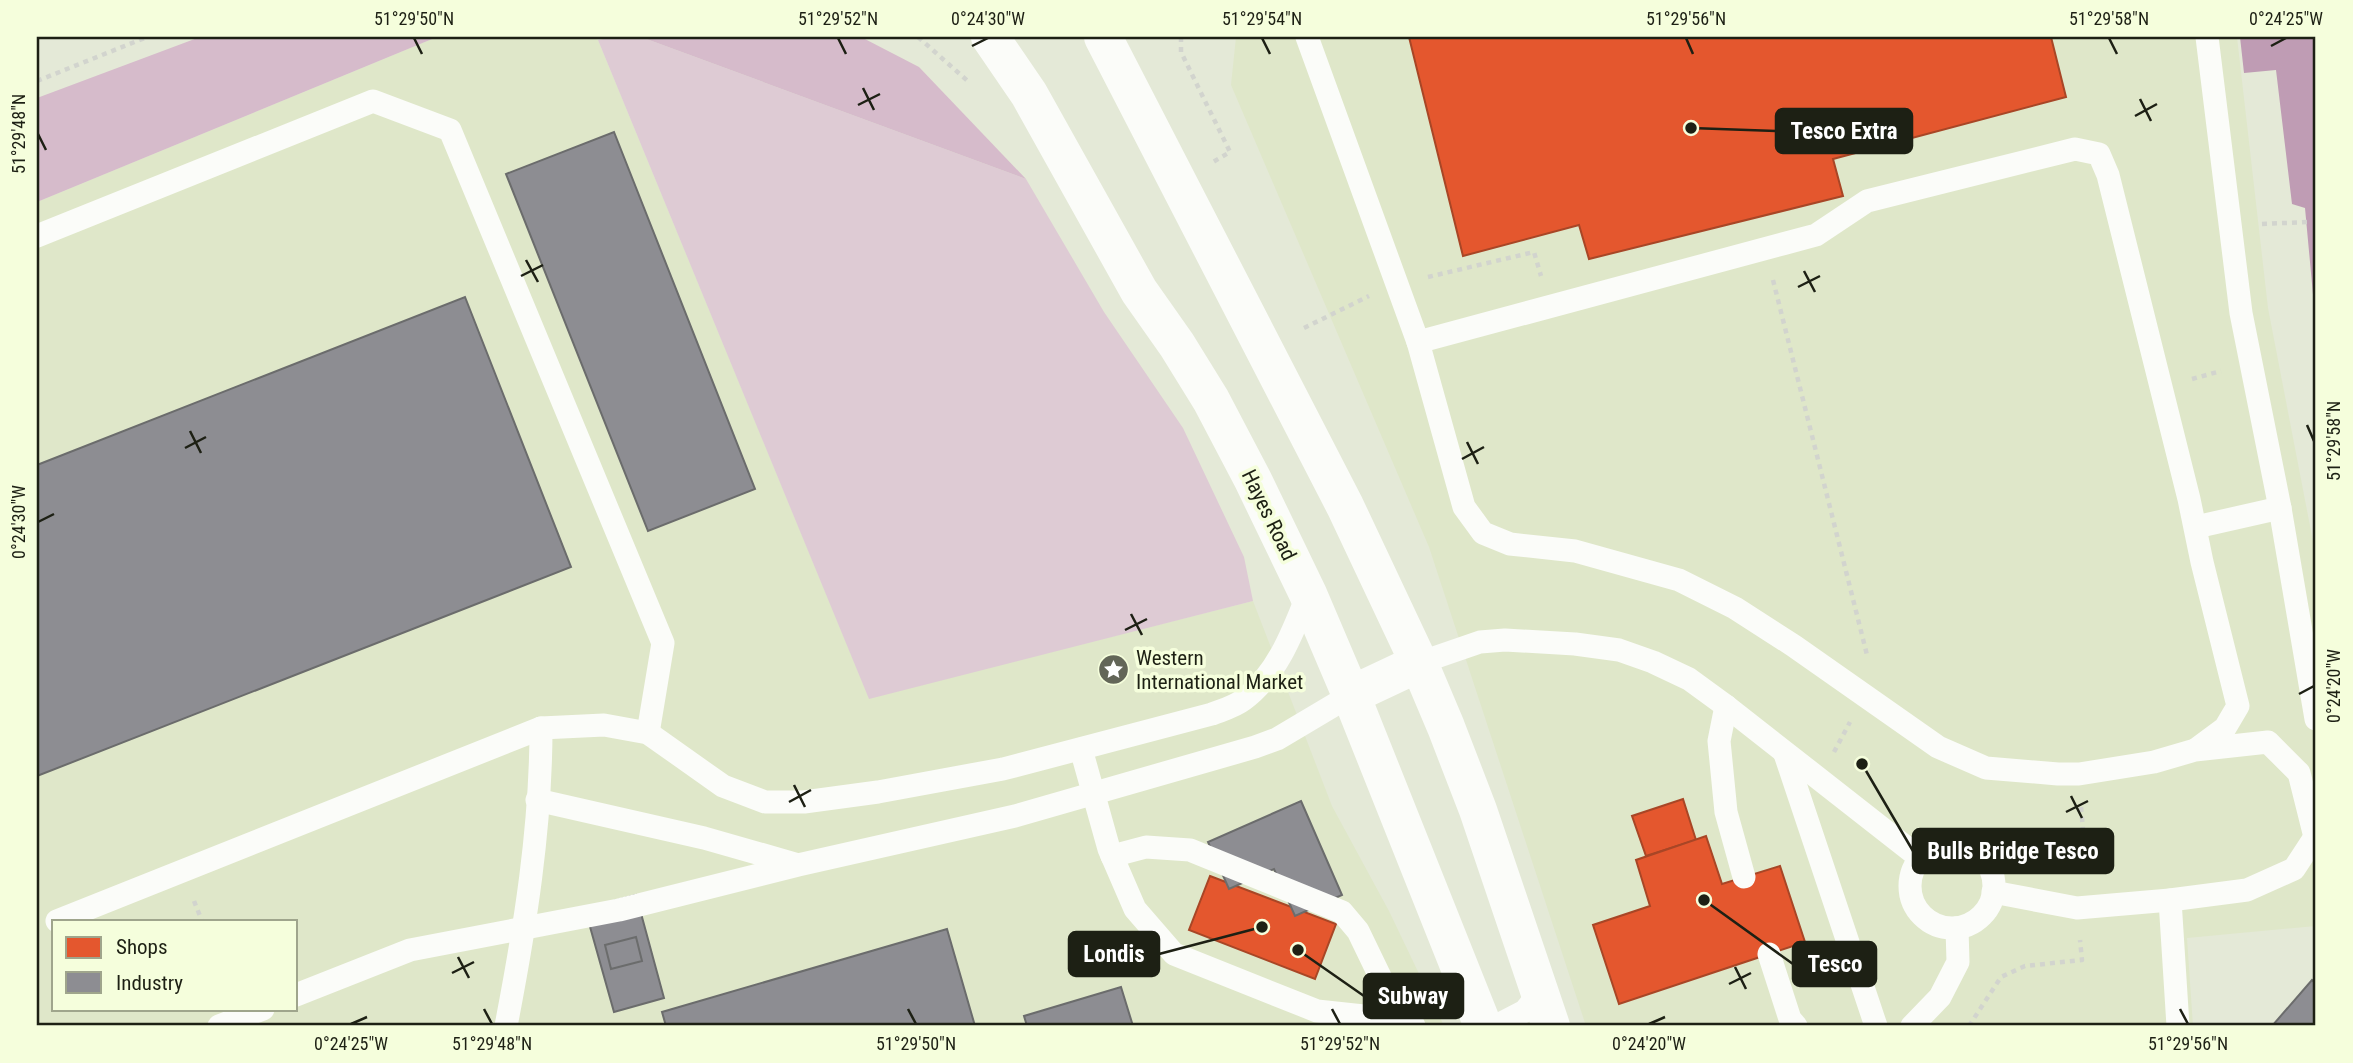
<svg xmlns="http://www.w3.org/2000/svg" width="2353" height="1063" font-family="'Roboto Condensed',sans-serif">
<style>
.built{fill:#dfe7c9;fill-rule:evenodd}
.green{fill:#decbd4}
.forest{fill:#d6bbcb}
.water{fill:#bf9cb4}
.shops{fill:#e4572e;stroke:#a84626;stroke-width:2}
.industry{fill:#8d8d92;stroke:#6b6c6c;stroke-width:2}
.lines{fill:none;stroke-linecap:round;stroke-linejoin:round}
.path{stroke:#d2d4ce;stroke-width:4.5;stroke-dasharray:5 5;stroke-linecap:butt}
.service{stroke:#fbfcf9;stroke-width:23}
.tertiary{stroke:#fbfcf9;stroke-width:38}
.ticks{fill:none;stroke:#1d2014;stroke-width:2.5}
.labels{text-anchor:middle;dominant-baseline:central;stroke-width:7;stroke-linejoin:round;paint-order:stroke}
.street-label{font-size:21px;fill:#1d2014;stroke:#f5fedc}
.poi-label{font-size:21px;fill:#1d2014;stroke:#f5fedc;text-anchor:start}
.leader{fill:none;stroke:#1d2014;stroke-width:2.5}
.callout-dot{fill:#1d2014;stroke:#f5fedc;stroke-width:2.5}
.callout{fill:#1d2014;stroke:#1d2014;stroke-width:2.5}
.callout-label{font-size:23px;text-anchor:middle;font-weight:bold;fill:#fff}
.neatline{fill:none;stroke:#1d2014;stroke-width:2.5}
.ticks-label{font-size:18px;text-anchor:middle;fill:#1d2014}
</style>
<rect width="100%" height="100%" fill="#e4e9d7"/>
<g class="built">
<path d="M437,37H593L598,40L869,698L1253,601L1332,806L1389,911L1444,1026H37V202ZM54,921H296V1009H54Z"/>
<path d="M1236,37H2237L2268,308L2316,557V926L2187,938L2193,1026H1586L1429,547L1231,85Z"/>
</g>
<path class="green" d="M614,37H641L1026,179L1104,312L1183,428L1244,557L1253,601L869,699L598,40Z"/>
<g class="forest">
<path d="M200,37H437L37,202V98Z"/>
<path d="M641,37H861L919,67L1026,179Z"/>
</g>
<path class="water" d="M2240,37H2316V327L2305,208L2292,204L2276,70L2244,73Z"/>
<g class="shops">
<path d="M1409,37H2051L2066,97L1833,159L1843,196L1589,259L1579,225L1463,256Z"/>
<path d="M1683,799L1696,840L1646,856L1632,816Z"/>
<path d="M1706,836L1722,884L1780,866L1805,942L1619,1004L1593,925L1650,906L1636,860Z"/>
<path d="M1210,876L1336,924L1315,979L1189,930Z"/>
</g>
<g class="industry">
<path d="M614,132L755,489L648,531L506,174Z"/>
<path d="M465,297L571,567L37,776V465Z"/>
<path d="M1301,801L1342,895L1295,916L1274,869L1229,889L1208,842Z"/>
<path d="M636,895L664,998L614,1012L585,909Z"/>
<path d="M947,929L975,1026H666L662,1012Z"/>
<path d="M636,937L642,961L611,969L605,945Z"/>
<path d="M2312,980L2316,984V1026H2272Z"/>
<path d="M1121,987L1133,1026H1027L1024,1016Z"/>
</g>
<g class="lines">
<g class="path">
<path d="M918,37L970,83"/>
<path d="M1181,37V52L1230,152L1213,162"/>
<path d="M37,81L147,37"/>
<path d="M2262,224L2307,222"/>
<path d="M1428,277L1534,252L1541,276"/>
<path d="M1773,280L1867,655"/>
<path d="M1304,328L1369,296"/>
<path d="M2192,379L2221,371"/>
<path d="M1834,752L1850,722"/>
<path d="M2081,807L2087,875"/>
<path d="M194,901L202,921"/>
<path d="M1969,1026L2001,977L2025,966L2082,960L2080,940"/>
</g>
<g class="service">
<path d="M1307,37L1418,342L1464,507L1483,533L1510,544L1575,551L1679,580L1735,608L1794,646L1938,747L1986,768L2058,774H2079L2154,762L2195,750L2268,742L2299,773L2315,837"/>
<path d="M2207,37L2241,313L2280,508L2316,719"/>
<path d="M37,236L373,101L450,130L663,643L648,733"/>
<path d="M1418,342L1816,235L1867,201L2075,149L2099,154L2108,175L2189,499L2202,562L2238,706L2225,728L2198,748"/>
<path d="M2196,527L2280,508"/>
<path d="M1419,663L1480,642L1505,640L1575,644L1619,650L1653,662L1689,679L1726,706L1920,858"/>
<path d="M1726,706L1719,741L1726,812L1744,877"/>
<path d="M1081,749L1109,849L1135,909L1174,954L1317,1011L1401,1020L1414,1026"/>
<path d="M1785,754L1876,1026"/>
<path d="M537,800L704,838L795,864"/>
<circle cx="1952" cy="886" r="42"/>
<path d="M1112,856L1146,847L1190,850L1342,912L1358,931L1401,1020"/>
<path d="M1993,892L2077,908L2170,900L2247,890L2294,869L2315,837L2316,825"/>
<path d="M2170,900L2178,1026"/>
<path d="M57,921L541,728L604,725L648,733L723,786L765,802H804L878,792L1003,769L1212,714C1222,710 1234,707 1243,700C1277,675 1293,632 1308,594"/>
<path d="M1769,954L1790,1019L1796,1026"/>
<path d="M296,995L410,950L619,910L798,865L1015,816L1255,747L1277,739L1351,695"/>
<path d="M219,1026L263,1009"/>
<path d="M506,1026C525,928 541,828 541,728"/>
<path d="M1496,1026L1525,1011L1540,992"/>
<path d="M1912,1026L1940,997L1958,962L1957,928"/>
</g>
<g class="tertiary">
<path d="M990,37L1029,94L1139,291L1177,345L1211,400L1253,480L1308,594L1351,695L1483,1026"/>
<path d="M1103,37L1345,506L1419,663L1446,727L1478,810L1551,1026"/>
<path d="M1351,695L1419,663"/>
</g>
</g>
<path class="ticks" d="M414,38L422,54M838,38L846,54M1262,38L1270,54M1686,38L1693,54M2109,38L2117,54M972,46L988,38M2271,46L2286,38M863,88L874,110M2140,99L2151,121M858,105L880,94M2135,116L2157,104M38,134L46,150M526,260L538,282M1804,271L1815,292M521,276L543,265M1798,287L1820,276M2307,425L2314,441M190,431L201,453M1467,442L1478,464M185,448L206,437M1462,459L1484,447M38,522L54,514M1131,614L1142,635M1125,630L1147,619M2299,694L2314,686M794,785L805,807M2071,796L2082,818M789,802L811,790M2066,812L2088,801M458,957L469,978M1735,967L1746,989M452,973L474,962M1729,984L1751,973M484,1009L492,1024M908,1009L916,1024M1332,1009L1340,1024M2180,1009L2188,1024M351,1024L367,1017M1649,1024L1665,1017"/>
<defs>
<symbol id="sight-disc" viewBox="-11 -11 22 22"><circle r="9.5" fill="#636658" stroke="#f5fedc"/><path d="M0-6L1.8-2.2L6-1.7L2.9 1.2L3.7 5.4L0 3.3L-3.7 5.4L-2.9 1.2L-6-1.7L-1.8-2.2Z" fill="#fff"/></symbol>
</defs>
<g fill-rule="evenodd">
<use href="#sight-disc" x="1096" y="652" width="35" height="35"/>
</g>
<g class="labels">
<g class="street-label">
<text transform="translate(1269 515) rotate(64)">Hayes Road</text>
</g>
<g class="poi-label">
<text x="1136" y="658">Western<tspan x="1136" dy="24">International Market</tspan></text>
</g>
</g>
<path class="leader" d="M1691 128L1776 131M1862 764L1913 851M1262 927L1159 954M1704 900L1793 964M1298 950L1364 996"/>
<g class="callout-dot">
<circle cx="1691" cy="128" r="7"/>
<circle cx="1862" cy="764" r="7"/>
<circle cx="1262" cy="927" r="7"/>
<circle cx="1704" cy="900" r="7"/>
<circle cx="1298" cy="950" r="7"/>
</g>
<g class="callout">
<rect x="1776" y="109" width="136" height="44" rx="7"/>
<rect x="1913" y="829" width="200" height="44" rx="7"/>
<rect x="1069" y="932" width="90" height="44" rx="7"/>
<rect x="1793" y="942" width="83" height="44" rx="7"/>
<rect x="1364" y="974" width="99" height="44" rx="7"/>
</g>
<g class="callout-label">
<text x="1844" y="139">Tesco Extra</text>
<text x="2013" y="859">Bulls Bridge Tesco</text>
<text x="1114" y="962">Londis</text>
<text x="1835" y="972">Tesco</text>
<text x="1413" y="1004">Subway</text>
</g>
<rect width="2353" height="1063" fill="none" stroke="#f5fedc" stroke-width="77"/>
<rect x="52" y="920" width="245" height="91" fill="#f5fedc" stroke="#9fa58c" stroke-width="2"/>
<rect x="66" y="937" width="35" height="21" fill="#e4572e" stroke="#9fa58c" stroke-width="2"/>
<text x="116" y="954" font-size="21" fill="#1d2014">Shops</text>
<rect x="66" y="972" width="35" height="21" fill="#8d8d92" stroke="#9fa58c" stroke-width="2"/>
<text x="116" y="990" font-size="21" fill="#1d2014">Industry</text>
<rect x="38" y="38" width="2276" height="986" class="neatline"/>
<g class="ticks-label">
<text x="414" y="25">51°29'50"N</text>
<text x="838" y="25">51°29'52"N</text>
<text x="988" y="25">0°24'30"W</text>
<text x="1262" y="25">51°29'54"N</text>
<text x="1686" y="25">51°29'56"N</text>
<text x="2109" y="25">51°29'58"N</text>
<text x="2286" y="25">0°24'25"W</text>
<text transform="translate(19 134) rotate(-90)" y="6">51°29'48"N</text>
<text transform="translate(2334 441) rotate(-90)" y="6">51°29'58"N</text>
<text transform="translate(19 522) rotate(-90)" y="6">0°24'30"W</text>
<text transform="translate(2334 686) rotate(-90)" y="6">0°24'20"W</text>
<text x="351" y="1050">0°24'25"W</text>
<text x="492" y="1050">51°29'48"N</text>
<text x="916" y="1050">51°29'50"N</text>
<text x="1340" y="1050">51°29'52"N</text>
<text x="1649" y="1050">0°24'20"W</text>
<text x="2188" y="1050">51°29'56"N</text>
</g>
</svg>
